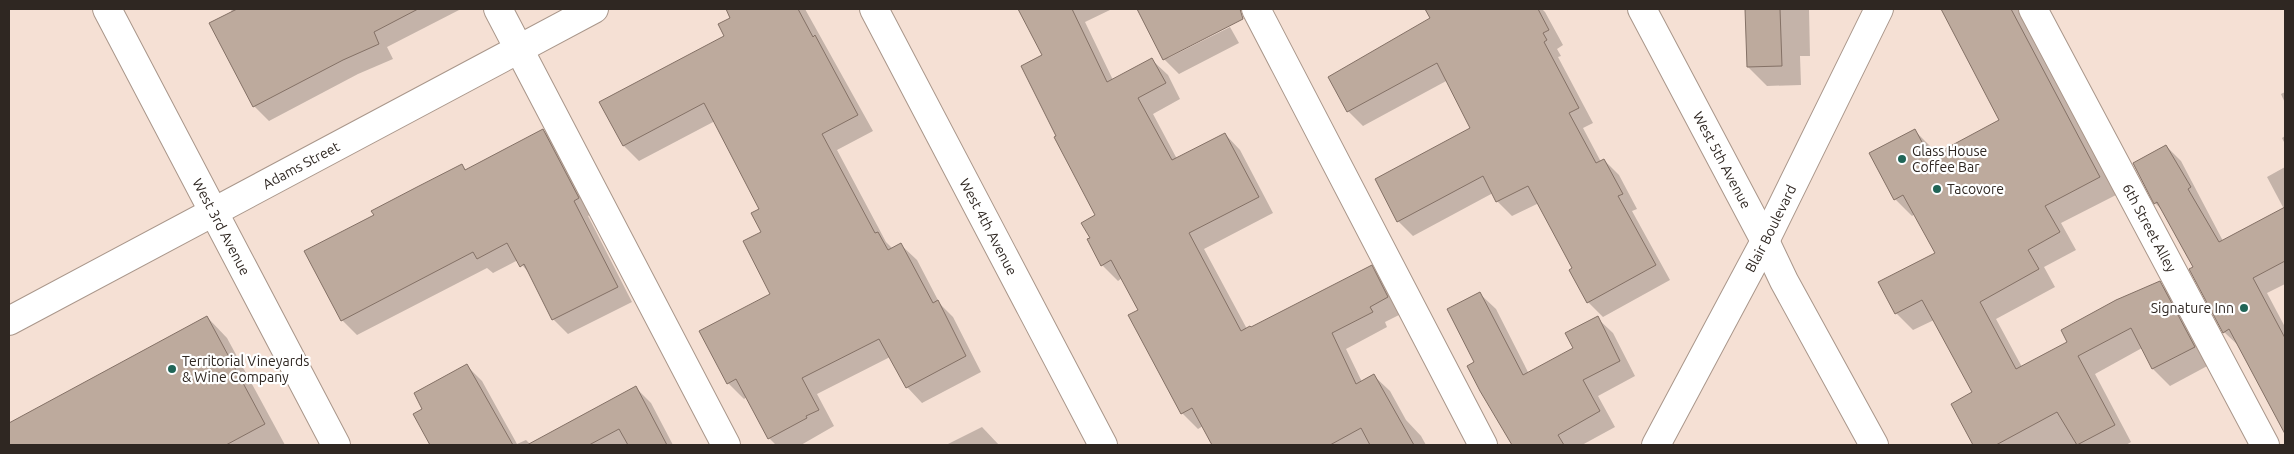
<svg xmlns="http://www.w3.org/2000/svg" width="2294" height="454" font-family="Ubuntu,sans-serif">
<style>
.shadow{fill:#0003}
.building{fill:#bdaa9d;stroke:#847166}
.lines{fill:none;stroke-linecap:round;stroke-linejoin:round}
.minor-casing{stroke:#a9968a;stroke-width:30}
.minor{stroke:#fff;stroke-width:28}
.poi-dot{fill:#206557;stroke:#fff;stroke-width:2}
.labels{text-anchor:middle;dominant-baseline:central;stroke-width:4.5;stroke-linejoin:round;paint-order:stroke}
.poi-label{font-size:14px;fill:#2f2722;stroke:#fff;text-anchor:start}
.street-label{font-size:14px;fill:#2f2722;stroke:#fff}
</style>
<rect width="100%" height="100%" fill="#f5e0d4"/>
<g class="shadow">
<path d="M231,9H461L387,47L393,59L358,74L269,121L254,106Z"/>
<path d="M740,9H805L873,131L837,150L886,242L893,249L901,245L917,260L940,304L953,317L981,372L922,403L907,387L890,357L817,394L834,426L801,445H776L769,438L747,397L744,399L728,383L772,294L761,209L715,121L639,161L624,146L601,103L726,36L732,18L730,14Z"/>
<path d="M1019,9H1112L1085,22L1113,80L1152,60L1168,75L1180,99L1153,114L1177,159L1225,134L1240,150L1273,213L1204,249L1247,329H1252L1371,266L1387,282L1403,313L1385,322L1387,327L1346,349L1362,382L1374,376L1390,391L1406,420L1421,436L1426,445H1214L1203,426L1198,429L1182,413L1139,311L1122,278L1118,281L1102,265L1092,238L1097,216L1058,136L1043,56Z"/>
<path d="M1139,9H1221L1229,25L1168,56V58L1230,27L1239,43L1179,74L1164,59Z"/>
<path d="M1426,9H1542L1545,12L1563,45L1557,49L1561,56L1558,57L1593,123L1583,128L1601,162L1604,160L1619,175L1637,209L1632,211L1670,280L1603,317L1588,302L1574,269L1539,203L1512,216L1497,201L1493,193L1413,236L1398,221L1376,180L1472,128L1448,80L1363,126L1348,111L1329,77L1432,19Z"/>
<path d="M1746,9H1809L1810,56H1800L1801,85L1767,86L1748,67Z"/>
<path d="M1953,9H2018L2116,195L2061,223L2076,250L2044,267L2055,287L1996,319L2022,367L2069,342L2160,283L2177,300L2211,364L2170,386L2153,369L2142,348L2095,374L2131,442L2126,445H1975L1953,404L1974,393L1934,320L1913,330L1896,313L1937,253L1915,214L1912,216L1895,199L1914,130L1932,148L1936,156L2000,120L1948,19Z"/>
<path d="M2285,92V103L2281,94Z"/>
<path d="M543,130L558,145L593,213L588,216L632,302L568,334L553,319L533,278L518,260L493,273L487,268L357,335L342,320L375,215L462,166L467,171Z"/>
<path d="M2285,136V144L2282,138Z"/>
<path d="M2166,146L2181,161L2223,241L2284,209L2267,177L2285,167V284L2267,293L2285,327V431L2240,347L2224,332L2195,268L2163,211L2155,203Z"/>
<path d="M1480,294L1496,309L1529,374L1574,348L1597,318L1613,333L1635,376L1598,396L1615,427L1582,445H1514L1469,366L1475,363Z"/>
<path d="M207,317L227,338L285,445H9V424Z"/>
<path d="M467,366L482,381L517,444L526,440L531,445L636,388L651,403L673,445H432L415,415L424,410Z"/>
<path d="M982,427L999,445H946Z"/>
</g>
<g class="building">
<path d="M237,9H418L374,32L379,44L343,60L253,107L209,23Z"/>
<path d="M726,9H798L813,37L815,35L858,115L822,134L875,233L878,232L888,250L901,243L933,303L938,300L966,356L906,388L879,339L802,378L819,410L806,416L807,418L768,439L736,379L727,384L699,331L770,294L743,241L761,232L751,213L759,209L704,103L623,146L599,102L724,36L718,24L730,18Z"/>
<path d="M1018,9H1072L1107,82L1152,58L1166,83L1138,98L1172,160L1225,133L1259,197L1189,233L1241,331L1250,326L1251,327L1372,265L1388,297L1370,307L1373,312L1332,333L1356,384L1374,374L1414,445H1370L1361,428L1330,445H1212L1192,408L1181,414L1128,315L1138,310L1111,260L1101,266L1087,239L1090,238L1081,223L1095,215L1054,137L1056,136L1021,66L1042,55Z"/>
<path d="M1137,9H1240L1243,19L1163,60Z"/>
<path d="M1425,9H1538L1549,30L1543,33L1547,40L1544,42L1579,108L1569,113L1596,163L1604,159L1623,194L1618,196L1656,265L1587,303L1569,270L1572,268L1528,186L1496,202L1483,176L1397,222L1375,179L1470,128L1437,63L1347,112L1328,77L1430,18Z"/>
<path d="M1745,9H1780L1782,66L1747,67Z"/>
<path d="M1941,9H2011L2100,177L2045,206L2060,232L2028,250L2039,269L1980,302L2016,369L2067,342L2061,330L2116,300L2160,281L2195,347L2152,369L2131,328L2078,356L2115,425L2077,445L2057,412L1996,445H1973L1951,404L1972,392L1922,300L1895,314L1878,282L1935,253L1903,195L1894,200L1869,153L1915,129L1930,157L1999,120Z"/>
<path d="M543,129L579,198L574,201L618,287L552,320L524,264L520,267L507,243L477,259L473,252L341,321L304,251L374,215L371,211L417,187L462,164L465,170Z"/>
<path d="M2166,145L2191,187L2188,189L2219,242L2285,207V261L2253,278L2285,338V434L2229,329L2223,333L2189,269L2193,267L2157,202L2154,204L2133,163Z"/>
<path d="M1480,292L1523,375L1573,348L1565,333L1598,316L1620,361L1583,380L1600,411L1558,435L1564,445H1512L1480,391L1467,366L1474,362L1447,309Z"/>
<path d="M207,316L265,424L226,445H9V423Z"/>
<path d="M467,364L513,445H430L413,414L422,409L414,393Z"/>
<path d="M636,386L667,445H628L619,429L589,445H527Z"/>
</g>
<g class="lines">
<defs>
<g id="minor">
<path id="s1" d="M107,9L336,445"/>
<path d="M498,9L726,445"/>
<path id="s2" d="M874,9L1103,445"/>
<path d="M1256,9L1483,445"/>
<path id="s3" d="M1642,9L1765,241L1784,281L1874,445"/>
<path id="s4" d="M2033,9L2265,445"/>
<path id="s5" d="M9,321L594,9"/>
<path id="s6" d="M1656,445L1765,241L1879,9"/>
</g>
</defs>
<use href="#minor" class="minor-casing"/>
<use href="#minor" class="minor"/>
</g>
<g class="poi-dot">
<circle cx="1902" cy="159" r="5"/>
<circle cx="1937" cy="189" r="5"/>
<circle cx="2244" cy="308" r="5"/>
<circle cx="172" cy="369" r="5"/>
</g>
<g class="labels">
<g class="poi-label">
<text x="1912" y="151">Glass House<tspan x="1912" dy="16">Coffee Bar</tspan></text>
<text x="1947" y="189">Tacovore</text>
<text x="2234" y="308" text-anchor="end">Signature Inn</text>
<text x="182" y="361">Territorial Vineyards<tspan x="182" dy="16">&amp; Wine Company</tspan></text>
</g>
<g class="street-label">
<text stroke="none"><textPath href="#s3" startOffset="171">West 5th Avenue</textPath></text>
<text stroke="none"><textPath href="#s5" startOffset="331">Adams Street</textPath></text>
<text stroke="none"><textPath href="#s1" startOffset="246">West 3rd Avenue</textPath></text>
<text stroke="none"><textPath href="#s2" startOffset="246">West 4th Avenue</textPath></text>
<text stroke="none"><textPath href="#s4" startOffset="248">6th Street Alley</textPath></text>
<text stroke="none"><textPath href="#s6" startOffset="245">Blair Boulevard</textPath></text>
</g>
</g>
<rect width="2294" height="454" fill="none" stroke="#2f2722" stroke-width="20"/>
</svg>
